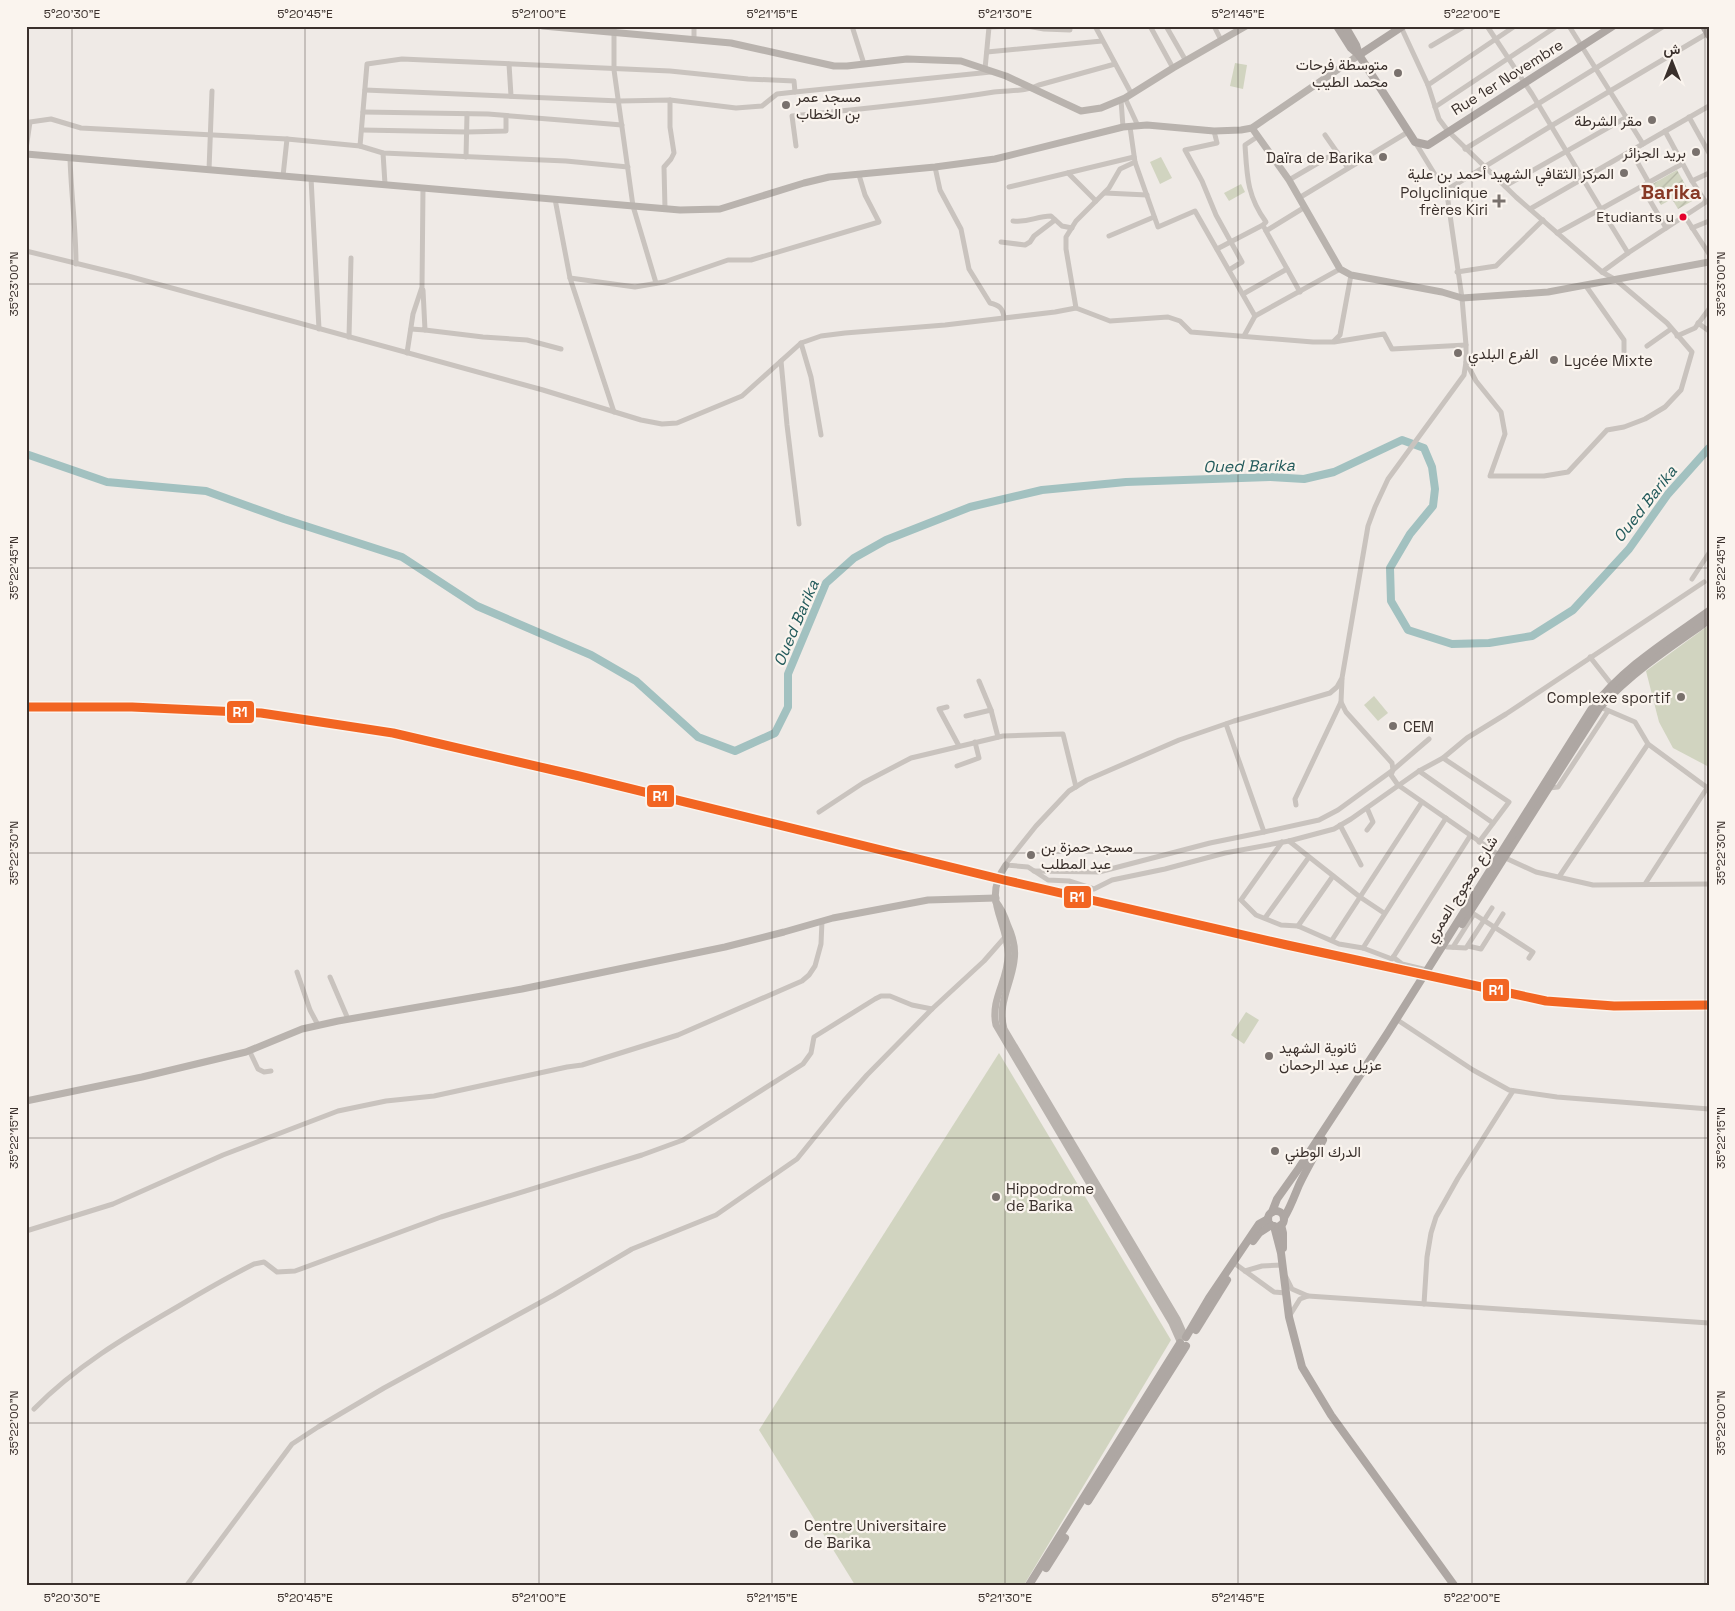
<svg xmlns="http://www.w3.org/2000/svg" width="1735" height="1611" font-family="'Space Grotesk',Vazirmatn,sans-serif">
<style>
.grass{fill:#d1d4c0}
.garden{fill:url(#garden-furrows)}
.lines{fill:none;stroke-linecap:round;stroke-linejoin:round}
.river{stroke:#a2c1c0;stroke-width:8}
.street{stroke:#c9c3be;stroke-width:5}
.secondary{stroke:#b9b3ae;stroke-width:7}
.primary{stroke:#aea7a3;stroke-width:8}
.rail-1-casing{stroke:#faf4ee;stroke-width:12}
.rail-1{stroke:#f26522;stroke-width:9}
.ticks{fill:none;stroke:#3a302c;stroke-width:1;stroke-opacity:0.45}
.poi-dot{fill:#79716d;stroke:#faf4ee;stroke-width:2}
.bus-dot{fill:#e4002b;stroke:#faf4ee;stroke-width:2}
.labels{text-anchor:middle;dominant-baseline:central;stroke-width:4.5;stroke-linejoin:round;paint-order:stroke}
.bus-label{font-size:14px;fill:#3a302c;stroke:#faf4ee;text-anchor:end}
.poi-label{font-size:15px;fill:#3a302c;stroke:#faf4ee;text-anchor:start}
.street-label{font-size:15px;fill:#3a302c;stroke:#faf4ee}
.water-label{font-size:16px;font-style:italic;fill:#225a5b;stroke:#faf4ee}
.district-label{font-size:20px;font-weight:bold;fill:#873926;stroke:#faf4ee}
.line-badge{stroke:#faf4ee;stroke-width:2}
.badge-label{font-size:14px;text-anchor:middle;font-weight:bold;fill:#fff}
.neatline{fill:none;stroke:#3a302c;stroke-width:2}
.ticks-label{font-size:12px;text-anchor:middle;fill:#3a302c}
</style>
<defs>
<pattern id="garden-furrows" width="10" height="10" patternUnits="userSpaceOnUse" patternTransform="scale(1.25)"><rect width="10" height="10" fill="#d1d4c0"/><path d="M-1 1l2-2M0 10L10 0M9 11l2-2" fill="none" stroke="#b4b6a5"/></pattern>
</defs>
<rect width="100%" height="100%" fill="#efeae6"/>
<g class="grass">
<path d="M1235,63L1247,65L1243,89L1230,86Z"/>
<path d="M1161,157L1172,178L1160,184L1150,162Z"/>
<path d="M1241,184L1245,192L1229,201L1224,193Z"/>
<path d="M1709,625V767L1673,748L1659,722L1646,671Z"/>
<path d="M1374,696L1388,713L1378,721L1364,705Z"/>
<path d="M1246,1012L1259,1020L1244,1044L1231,1035Z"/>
<path d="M999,1053L1171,1340L1024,1585H855L759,1430Z"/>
</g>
<path class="garden" d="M1677,170L1694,200L1678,209L1672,199L1661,205L1649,186Z"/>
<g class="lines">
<path class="river" d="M26,454L107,482L206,491L284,519L402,557L477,606L591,655L636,681L698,737L735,751L775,733L788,707V674L826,583L854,558L886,540L970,507L1042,490L1126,482L1270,477L1304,479L1334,472L1402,440L1424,448L1432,467L1435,489L1433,506L1410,534L1390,568L1391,601L1408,630L1452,644L1489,643L1532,636L1573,610L1629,549L1668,494L1709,448"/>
<g class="street">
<path d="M614,26V70L633,206L656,283"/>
<path d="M852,26L864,64"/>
<path d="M1027,26L1044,29L1070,30"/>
<path d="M1095,26L1131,93"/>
<path d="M1150,26L1173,68"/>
<path d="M1166,26L1186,61"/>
<path d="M1214,26L1221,40"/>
<path d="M1487,26L1532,94L1601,209L1682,164"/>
<path d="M1569,26L1643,144"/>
<path d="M1401,27L1428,85L1439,119L1448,131L1516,197L1602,272L1616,280L1667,323L1692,352L1681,390L1665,407L1645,419L1624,427L1607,430L1568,472L1544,476H1490L1505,434L1501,412L1476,381L1466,362"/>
<path d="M694,40V26"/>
<path d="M1431,46L1465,26"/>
<path d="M987,52L1102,41"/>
<path d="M509,64L511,96"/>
<path d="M985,69L989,27L1013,26"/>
<path d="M1428,85L1515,26"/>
<path d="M365,90L620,101L670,100L736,108L762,106L777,94L795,92"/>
<path d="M1125,98L1138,126"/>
<path d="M1121,100L1123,127"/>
<path d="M1435,107L1557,26"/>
<path d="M363,112L488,114L622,125"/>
<path d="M1689,117L1709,153"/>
<path d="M1130,127L1135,162L1120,169L1109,188L1076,221L1066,237V249L1076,308L1110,321L1168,317L1180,321L1191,332L1313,342H1334L1384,334L1392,349L1466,345"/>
<path d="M362,130L467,132L506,131V116"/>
<path d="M1214,131L1217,143L1185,150L1202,181L1216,215L1242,262L1229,270"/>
<path d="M1665,131L1692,181"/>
<path d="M1325,135L1348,168"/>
<path d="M1257,137L1245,145C1247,176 1247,196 1266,222L1263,225L1266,231"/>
<path d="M1415,142L1445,191L1448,201L1462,298L1466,345V362L1464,375L1388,479L1375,507L1368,526L1342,678L1337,687L1330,693L1234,721L1179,740L1087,780L1069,791L1036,826L1008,861L1006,865L1028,867L1048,880L1069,881L1094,889L1112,880L1165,869L1225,853L1289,841L1334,829L1351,819L1419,771L1443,758L1509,802L1479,842"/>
<path d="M360,146L383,153L566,161L628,167"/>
<path d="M796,146L792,116C859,109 927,103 994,92C1009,90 1026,92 1039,85L1115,64"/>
<path d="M26,149L30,122L51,119L81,128L287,139L360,146L367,64L402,59L670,71L748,79L794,81L795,92L991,72"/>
<path d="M1465,149L1664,26"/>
<path d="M1631,151L1649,183"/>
<path d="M383,153L385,184"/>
<path d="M466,157L467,114"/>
<path d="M70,158C71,193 76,228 76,264"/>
<path d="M1135,162L1158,227L1195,211L1255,316"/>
<path d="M935,167L940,190L961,229L969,269L990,303C999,305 1003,308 1004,318"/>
<path d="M209,170L212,91"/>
<path d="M1068,173L1096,201"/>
<path d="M283,176L287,139"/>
<path d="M311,178L319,329"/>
<path d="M1289,180L1337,152"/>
<path d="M1505,186L1627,117"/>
<path d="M1009,187L1134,157"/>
<path d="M1642,187L1666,228"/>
<path d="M1445,191L1551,126L1708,33"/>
<path d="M1105,193L1147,195"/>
<path d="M1299,198L1408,132"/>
<path d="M555,199L570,278L614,412"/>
<path d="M1705,201L1692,181L1709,173"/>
<path d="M665,209L664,167L671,159L674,153L670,127V100"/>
<path d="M1530,209L1709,106"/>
<path d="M1684,215L1709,254"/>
<path d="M1013,221C1030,223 1036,216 1051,216L1062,226L1072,228"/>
<path d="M1692,228L1709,221"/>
<path d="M1557,233L1601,209L1628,253"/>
<path d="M1109,236L1154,217"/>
<path d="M1001,242L1025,245L1030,242L1034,236L1055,220"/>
<path d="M1217,249L1263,225"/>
<path d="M26,251L128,276L543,390L641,420L662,424L677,423L742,396L801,343L821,336L845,333L945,325L1055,312L1076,308"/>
<path d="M1457,272L1496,266L1543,220"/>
<path d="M1602,272L1628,253L1709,200"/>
<path d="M570,278L635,287L664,282L728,260H751L879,222L865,195L859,175"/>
<path d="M1586,286L1624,340V352"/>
<path d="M1300,292L1266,231L1305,207"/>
<path d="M1243,294L1287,269"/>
<path d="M1698,323L1709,331"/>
<path d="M411,329L425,330L423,290"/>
<path d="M425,330L483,337L527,340L561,349"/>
<path d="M1244,336L1255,316L1340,269"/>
<path d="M1677,336L1695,328L1709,309"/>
<path d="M349,337L351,258"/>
<path d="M1334,341L1340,335L1351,275"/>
<path d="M801,343L811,377L821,435"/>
<path d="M1647,346L1671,329"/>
<path d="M407,353L413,314L422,287L423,188"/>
<path d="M781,361L787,425L799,524"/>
<path d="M1692,579L1709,553"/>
<path d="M1590,657L1612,685"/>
<path d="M1342,679L1341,702L1346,712L1392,763L1393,770L1391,775L1398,785L1499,855L1536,872L1593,885L1709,884"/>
<path d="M979,681L991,710L998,737"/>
<path d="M947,707L939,709L959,746"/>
<path d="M1600,707L1635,722L1648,744L1709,789"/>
<path d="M966,716L991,710"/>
<path d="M1226,724L1264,832L1319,820L1338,810L1393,770L1429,739"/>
<path d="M1443,758L1467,738L1506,714L1704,582"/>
<path d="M957,766L979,758L975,742"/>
<path d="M1419,771L1493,823"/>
<path d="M1549,788L1558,787L1608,711"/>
<path d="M1296,805L1295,799L1341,702"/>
<path d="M819,812L863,783L911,758L1003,736L1063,734L1076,787"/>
<path d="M1340,825L1361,865"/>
<path d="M1367,830L1373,822L1367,808"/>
<path d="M1289,841L1360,897L1384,913"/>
<path d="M1282,842L1241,900L1256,915L1281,925L1298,926L1339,944L1363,948L1392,959L1470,836"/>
<path d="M1034,871L1099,872L1210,843L1264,832"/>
<path d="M1559,877L1648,744"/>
<path d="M1645,884L1707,788"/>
<path d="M1265,918L1309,857"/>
<path d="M1298,926L1333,876"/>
<path d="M1332,940L1422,802"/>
<path d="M1468,946L1481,949L1503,914"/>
<path d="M1447,947L1466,948L1492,908"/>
<path d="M1453,947L1474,914L1533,952L1529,958"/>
<path d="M1363,948L1446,818"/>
<path d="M1393,957L1402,964L1427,970"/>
<path d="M297,972L310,1010L318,1025"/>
<path d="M330,977L348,1019"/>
<path d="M1399,1021L1473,1070L1509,1090L1557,1097L1709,1109"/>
<path d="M249,1050L258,1069L264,1072L271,1071"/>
<path d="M26,1231L113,1204L223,1155L338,1111L386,1101L434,1096L567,1067L582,1065L678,1035L802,981L809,975L815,966L821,944L822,921"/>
<path d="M1234,1263L1274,1292L1286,1293"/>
<path d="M1245,1271L1262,1266L1283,1265"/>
<path d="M1286,1277L1292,1289L1308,1296L1300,1299L1290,1315"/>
<path d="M1308,1296L1709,1323"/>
<path d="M1424,1304L1427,1257L1431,1233L1436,1217L1458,1178L1513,1091"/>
<path d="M34,1409C75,1367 125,1337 177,1307C202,1292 228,1277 254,1264L264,1262L277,1272L295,1271L441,1217L642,1155L683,1140L803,1064L811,1053L814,1037L875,999L881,996H890L912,1005L932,1009"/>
<path d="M187,1585L292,1444L318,1427L384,1388L554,1295L632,1249L716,1215L797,1159L844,1101L867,1075L932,1009L984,961L1006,936"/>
</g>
<g class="secondary">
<path d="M543,26L731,43L834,66H847L907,59L961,61L1006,76L1081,111L1101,108L1125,98L1173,68L1246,26"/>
<path d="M1252,128L1289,180L1340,269L1351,275L1442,292L1462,298L1548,292L1709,262"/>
<path d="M26,154L680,210L720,209L804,183L829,177L935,167L995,159L1123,127L1147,125L1214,131L1241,130L1252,128L1359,55"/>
<path d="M1006,865C981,900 1008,920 1008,954C1009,979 990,999 996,1025L1172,1323L1180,1341"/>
<path d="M996,902C1002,909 1005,917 1008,926C1013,937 1016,949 1014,961C1011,985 997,1004 1004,1029L1177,1319L1185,1337"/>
<path d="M26,1101L142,1077L246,1052L302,1029L338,1021L522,989L725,947L784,932L833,918L928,900L996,898"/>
</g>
<g class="primary">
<path d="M1337,26L1351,48L1359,55L1415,142L1428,145L1613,26"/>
<path d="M1345,26L1356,45L1359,55"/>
<path d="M1704,26L1709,35"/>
<path d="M1359,55L1403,26"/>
<path d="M1462,924L1600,707C1632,672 1670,647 1709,620"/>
<circle cx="1276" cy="1219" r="8"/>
<path d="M1272,1212L1277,1199L1299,1168L1387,1034L1591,710C1622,668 1667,641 1709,611"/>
<path d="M1284,1218C1291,1206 1294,1197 1299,1185C1306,1170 1315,1155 1323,1140"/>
<path d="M1281,1225L1283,1233V1248"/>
<path d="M1274,1226L1281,1253L1289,1317L1302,1367L1331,1415L1454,1585"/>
<path d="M1253,1241L1259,1233L1271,1225"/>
<path d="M1196,1330L1227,1280"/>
<path d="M1186,1337L1209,1298L1259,1224L1268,1219"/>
<path d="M1088,1501L1186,1346"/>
<path d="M1046,1568L1065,1538"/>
<path d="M1029,1585L1180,1343"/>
</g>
<defs>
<path id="rail-1" d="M26,707H132L261,713L393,733L579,776L1004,880L1287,945L1546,1001L1614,1006L1709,1005"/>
</defs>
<use href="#rail-1" class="rail-1-casing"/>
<use href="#rail-1" class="rail-1"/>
</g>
<path class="ticks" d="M72,26V1585M305,26V1585M539,26V1585M772,26V1585M1005,26V1585M1238,26V1585M1472,26V1585M1705,26V1585M26,284H1709M26,568H1709M26,853H1709M26,1138H1709M26,1423H1709"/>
<g class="poi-dot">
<circle cx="1398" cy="73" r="5"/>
<circle cx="786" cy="105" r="5"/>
<circle cx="1652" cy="120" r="5"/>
<circle cx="1696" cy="152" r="5"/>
<circle cx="1383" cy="157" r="5"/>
<circle cx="1624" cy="173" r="5"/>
<path d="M1496.5 193.5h5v5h5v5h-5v5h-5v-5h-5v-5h5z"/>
<circle cx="1458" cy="353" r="5"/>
<circle cx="1554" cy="360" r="5"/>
<circle cx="1681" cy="697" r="5"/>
<circle cx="1393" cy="726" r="5"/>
<circle cx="1031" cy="855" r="5"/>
<circle cx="1269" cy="1056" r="5"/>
<circle cx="1275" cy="1151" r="5"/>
<circle cx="996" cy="1197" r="5"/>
<circle cx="794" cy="1534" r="5"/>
</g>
<circle class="bus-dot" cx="1683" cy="217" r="4.5"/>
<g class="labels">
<g class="bus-label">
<text x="1674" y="217">Etudiants u</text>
</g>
<g class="poi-label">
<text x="1388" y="64" text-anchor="end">متوسطة فرحات<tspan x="1388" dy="17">محمد الطيب</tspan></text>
<text x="796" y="96">مسجد عمر<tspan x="796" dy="17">بن الخطاب</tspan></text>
<text x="1642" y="120" text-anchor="end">مقر الشرطة</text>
<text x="1686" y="152" text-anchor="end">بريد الجزائر</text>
<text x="1373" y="157" text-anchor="end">Daïra de Barika</text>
<text x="1614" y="173" text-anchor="end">المركز الثقافي الشهيد أحمد بن علية</text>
<text x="1488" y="192" text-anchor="end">Polyclinique<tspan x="1488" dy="17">frères Kiri</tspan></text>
<text x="1468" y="353">الفرع البلدي</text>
<text x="1564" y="360">Lycée Mixte</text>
<text x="1671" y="697" text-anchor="end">Complexe sportif</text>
<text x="1403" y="726">CEM</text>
<text x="1041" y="846">مسجد حمزة بن<tspan x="1041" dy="17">عبد المطلب</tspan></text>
<text x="1279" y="1047">ثانوية الشهيد<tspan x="1279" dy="17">عزيل عبد الرحمان</tspan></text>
<text x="1285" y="1151">الدرك الوطني</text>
<text x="1006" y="1188">Hippodrome<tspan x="1006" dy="17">de Barika</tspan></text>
<text x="804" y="1525">Centre Universitaire<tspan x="804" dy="17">de Barika</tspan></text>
</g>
<g class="street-label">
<text transform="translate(1507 77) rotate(-32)">Rue 1er Novembre</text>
<text transform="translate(1461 889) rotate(-58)">شارع معجوج العمري</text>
</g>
<g class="water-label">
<text transform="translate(1249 466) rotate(-1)">Oued Barika</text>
<text transform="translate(1645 504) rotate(-52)">Oued Barika</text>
<text transform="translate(796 623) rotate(-67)">Oued Barika</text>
</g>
<g class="district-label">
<text x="1671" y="192">Barika</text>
</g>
</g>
<g class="line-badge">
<rect x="226" y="700" width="29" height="24" rx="5" fill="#f26522"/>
<rect x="646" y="784" width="29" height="24" rx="5" fill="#f26522"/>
<rect x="1063" y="885" width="29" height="24" rx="5" fill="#f26522"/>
<rect x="1482" y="978" width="28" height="24" rx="5" fill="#f26522"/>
</g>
<g class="badge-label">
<text x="240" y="717">R1</text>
<text x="660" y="801">R1</text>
<text x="1077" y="902">R1</text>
<text x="1496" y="995">R1</text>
</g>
<rect width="1735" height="1611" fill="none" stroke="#faf4ee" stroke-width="55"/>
<g transform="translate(1672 62)" stroke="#faf4ee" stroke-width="4" paint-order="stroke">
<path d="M0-4L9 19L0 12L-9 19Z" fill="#3a302c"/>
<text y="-8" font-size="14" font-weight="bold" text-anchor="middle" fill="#3a302c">ش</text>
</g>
<rect x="28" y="28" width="1680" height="1556" class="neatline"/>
<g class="ticks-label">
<text x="72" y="18">5°20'30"E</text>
<text x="305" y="18">5°20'45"E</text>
<text x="539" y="18">5°21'00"E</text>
<text x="772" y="18">5°21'15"E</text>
<text x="1005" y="18">5°21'30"E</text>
<text x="1238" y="18">5°21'45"E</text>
<text x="1472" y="18">5°22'00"E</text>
<text transform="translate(14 284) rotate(-90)" y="4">35°23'00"N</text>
<text transform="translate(1721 284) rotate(-90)" y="4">35°23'00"N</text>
<text transform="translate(14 568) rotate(-90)" y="4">35°22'45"N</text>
<text transform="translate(1721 568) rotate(-90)" y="4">35°22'45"N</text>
<text transform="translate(14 853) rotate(-90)" y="4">35°22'30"N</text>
<text transform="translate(1721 853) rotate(-90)" y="4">35°22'30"N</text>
<text transform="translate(14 1138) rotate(-90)" y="4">35°22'15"N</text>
<text transform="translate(1721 1138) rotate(-90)" y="4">35°22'15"N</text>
<text transform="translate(14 1423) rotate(-90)" y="4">35°22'00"N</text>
<text transform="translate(1721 1423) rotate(-90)" y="4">35°22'00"N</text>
<text x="72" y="1602">5°20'30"E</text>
<text x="305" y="1602">5°20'45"E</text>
<text x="539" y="1602">5°21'00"E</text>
<text x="772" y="1602">5°21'15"E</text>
<text x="1005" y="1602">5°21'30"E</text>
<text x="1238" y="1602">5°21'45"E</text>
<text x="1472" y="1602">5°22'00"E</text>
</g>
</svg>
